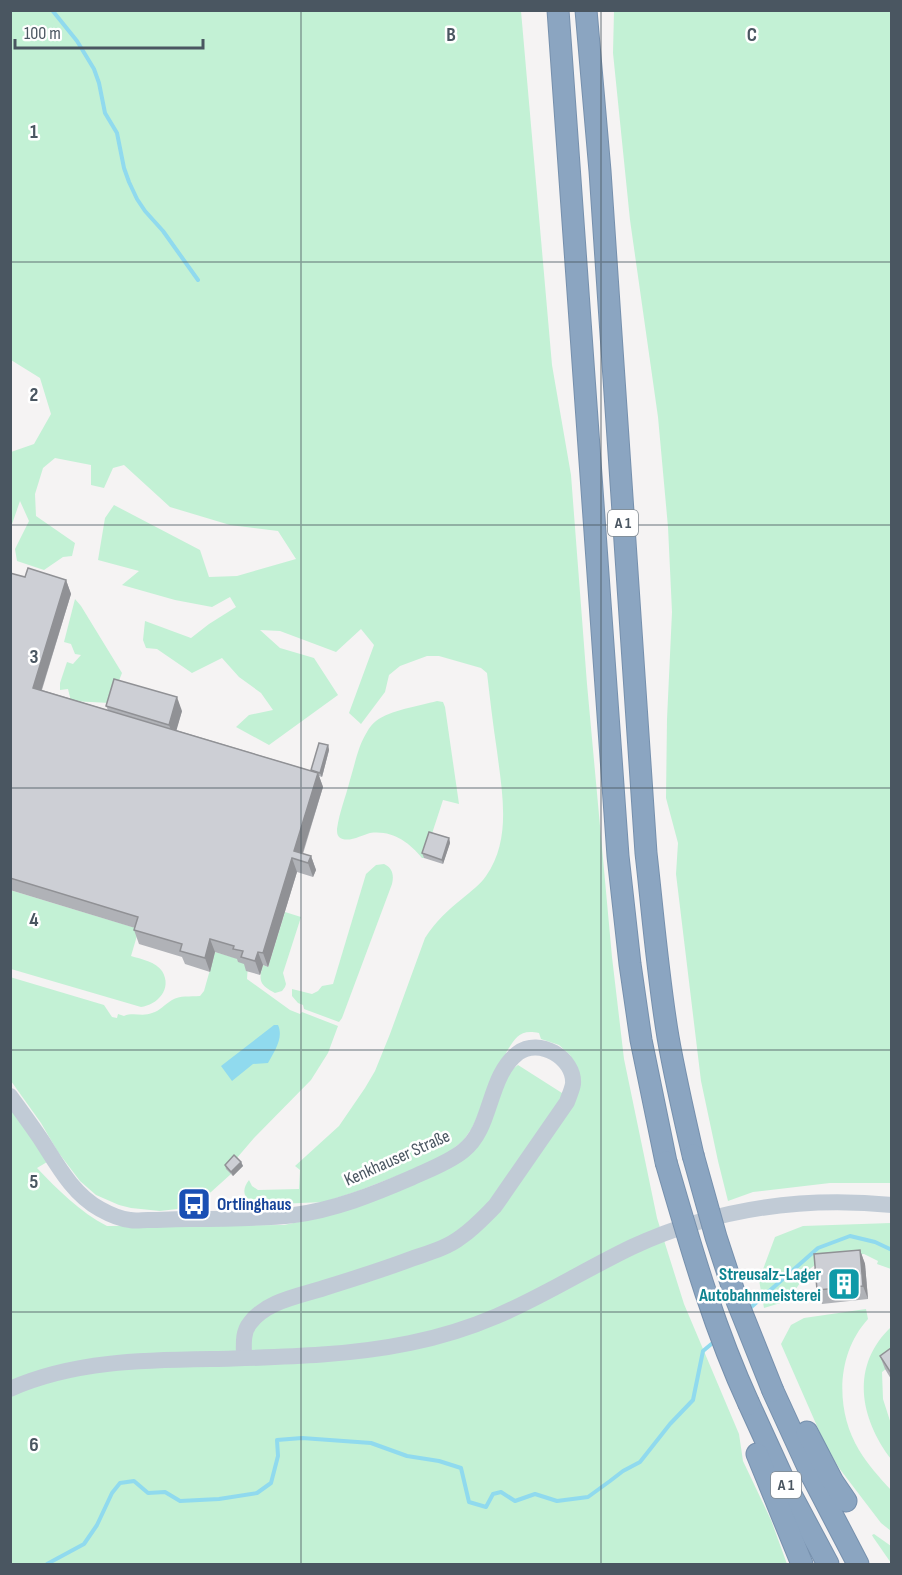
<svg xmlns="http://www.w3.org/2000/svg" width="902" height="1575" font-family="'Sofia Sans Condensed',sans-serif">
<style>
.green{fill:#c3f1d5}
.water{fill:#90daee}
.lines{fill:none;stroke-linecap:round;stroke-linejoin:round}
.stream{stroke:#90daee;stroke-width:4}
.highway-casing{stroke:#7690ad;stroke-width:23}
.secondary{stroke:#c1cbd6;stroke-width:16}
.highway{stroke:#8ba5c1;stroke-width:21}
.highway-bridge-casing{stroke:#7690ad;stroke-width:23;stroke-linecap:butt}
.highway-bridge{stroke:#8ba5c1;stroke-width:21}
.wall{fill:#b0b2b7}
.shaded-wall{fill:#909195}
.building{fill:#cdcfd5;stroke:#909195;stroke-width:1.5}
.grid{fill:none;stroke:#4a5661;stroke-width:1.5;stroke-opacity:0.55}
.labels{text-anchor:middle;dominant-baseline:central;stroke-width:5;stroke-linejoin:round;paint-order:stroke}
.shield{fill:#fff;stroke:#808990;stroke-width:1.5}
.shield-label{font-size:16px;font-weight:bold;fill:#4a5661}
.street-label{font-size:18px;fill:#4a5661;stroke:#fff}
.transit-label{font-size:18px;font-weight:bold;fill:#164399;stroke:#fff;text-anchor:start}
.culture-label{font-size:18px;font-weight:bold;fill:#0d838f;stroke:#fff;text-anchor:end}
.grid-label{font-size:20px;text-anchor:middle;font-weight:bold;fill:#4a5661;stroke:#fff;stroke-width:5;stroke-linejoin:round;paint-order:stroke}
</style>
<rect width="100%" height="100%" fill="#f5f3f3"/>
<g class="green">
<path d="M11,11H521L552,365L571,475L587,684L612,957L624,1059L657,1218L684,1304L739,1434L743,1461L771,1520L787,1564H11V1106L47,1162L37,1168C58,1190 80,1212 107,1226L284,1225L317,1218L460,1162L509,1072L518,1065L573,1100L579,1071L570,1055L559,1045L541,1039L539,1033C520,1029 516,1037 507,1051L472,1128L463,1141L438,1160L358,1191L324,1202L253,1205C244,1198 241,1190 249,1180L252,1186L258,1190L299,1189L300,1170L295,1166L339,1126L365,1088L375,1071L390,1034L425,938C435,922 448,910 463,898C471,891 480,885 486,876C512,839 502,792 497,751C493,725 490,699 487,673L481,668L439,656H427L400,666L389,675L385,692L361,724L349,713L374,645L361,629L336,652L280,631L260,630L280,648L314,658L338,695L269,745L236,727L249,715L273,710L261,693L239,677L222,658L192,673L157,649L146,648L143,640L145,621L191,638L209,624L236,607L230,597L212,607L175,600L122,585L139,571L98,560L105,518L114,505L200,550L209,577L237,576L296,559L278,531L230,525L170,507L124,465L113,468L104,488L91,485V465L55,458L43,468L35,494L36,516L75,543L72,556L63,557L44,570L17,561L15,549L29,521L20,501L11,527V452L34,444L51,414L40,378L11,360Z"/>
<path d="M614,11H891V1183H830L753,1192L728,1201L718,1161L701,1081L676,874L678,843L666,798L667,719L672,612L668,527L658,417L630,220L613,53Z"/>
<path d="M75,599L81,606L122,673L110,703L71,701L68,689L60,690V683L67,662L73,664L81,655L75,654L71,644L64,642Z"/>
<path d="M437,701L443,702L445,707L459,804L443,800L424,858H422C409,842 392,830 370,833C362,835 347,844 339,837C337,835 337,832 337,829C339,813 346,796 350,780C355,764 358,746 367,732C369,728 372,724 376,721C390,710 419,706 437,701Z"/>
<path d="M384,864C393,868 394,876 392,884L342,1018L339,1022L304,1009L303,1005L298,1003L292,996V989L312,994L318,991L322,986L333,984L366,874L376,865Z"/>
<path d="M10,890L139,929L131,956C141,959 156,962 162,971C173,989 157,1005 141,1007L11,969Z"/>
<path d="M285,912L301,917L283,973L286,984L285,987L282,991L275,993C260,985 258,981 263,965L268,967Z"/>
<path d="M215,952L239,959L248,965L247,979L290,1010L300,1014L302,1012L338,1026L328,1053L311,1080L254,1138L236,1159L231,1174L211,1192L194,1203L177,1209L160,1211L131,1208L119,1205L96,1195L80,1181L58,1152L41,1123L11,1081L10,977L104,1005L112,1017L117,1018L118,1014L124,1016C133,1012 143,1017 152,1013C160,1011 165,1004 172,1000C180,995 190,997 200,996L204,991Z"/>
<path d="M891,1223V1269L877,1264L878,1261L864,1254L827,1256L811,1268L787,1301L764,1308L759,1280L775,1237L803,1226Z"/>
<path d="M866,1309L868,1319C836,1354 835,1410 859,1450C868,1465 879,1477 891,1490V1531L881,1523L839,1468L824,1442L781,1344L791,1325L804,1318Z"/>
<path d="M891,1327V1365L882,1372L883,1399L891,1424V1459C860,1418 850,1366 891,1327Z"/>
<path d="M874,1534L891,1546V1563L873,1537L872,1535Z"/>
</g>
<path class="water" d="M274,1025H278C284,1038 274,1052 268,1063L253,1064L232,1081L221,1066Z"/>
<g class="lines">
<g class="stream">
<path d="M52,10L77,41L94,69L99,83L105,113L117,133L124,168L129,182L137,199L145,211L163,231L198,280"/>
<path d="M749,1309L818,1248L850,1236L875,1242L892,1250"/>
<path d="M47,1564L84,1544L97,1525L112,1493L120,1483L134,1481L148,1493L165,1492L180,1501L219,1499L257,1493L271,1483L278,1456L277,1440L302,1438L371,1443L407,1456L439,1461L461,1468L469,1502L486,1507L493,1494L501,1492L515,1501L535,1494L557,1501L588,1497L610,1481L623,1471L640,1462L670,1424L693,1400L703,1351L715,1341"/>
</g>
<defs>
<g id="highway">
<path d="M558,10L618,856L630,964L641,1040L666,1162"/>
<path d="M586,10L600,171L646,853C653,915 658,977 668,1037C675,1077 684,1116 693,1155"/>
<path d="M773,1391L812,1476L858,1564"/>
<path d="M749,1404L787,1487L828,1564"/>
<path d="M807,1432L833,1482L846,1501"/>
<path d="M757,1454L802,1564"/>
</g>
</defs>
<use href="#highway" class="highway-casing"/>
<g class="secondary">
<path d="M10,1096C21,1111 32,1126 42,1141C58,1166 73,1194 100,1209C109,1214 120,1219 130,1220C136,1221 142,1220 148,1220C162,1220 176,1219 189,1219C224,1219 259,1219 294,1215C334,1210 374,1194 411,1178C428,1170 448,1163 463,1151C493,1128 487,1077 518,1053C539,1037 575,1058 573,1084C572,1090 569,1096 567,1102L495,1206C484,1217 474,1228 461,1237C447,1248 428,1253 411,1259C382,1270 353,1279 324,1288C300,1296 266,1301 250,1323C242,1333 244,1346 244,1358"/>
<path d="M10,1389C75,1360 148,1360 218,1359C282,1357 347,1356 410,1343C440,1337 469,1328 497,1316C544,1296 586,1269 632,1247C714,1209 802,1196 892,1205"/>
</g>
<use href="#highway" class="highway"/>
<defs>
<g id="highway-bridge">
<path d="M693,1155L716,1237L737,1301L773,1391"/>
<path d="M666,1162C690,1244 713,1326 749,1404"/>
</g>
</defs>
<use href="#highway-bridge" class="highway-bridge-casing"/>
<use href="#highway-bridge" class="highway-bridge"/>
</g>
<g class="wall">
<path d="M10,573L25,577L66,580L71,594L42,690L108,710L106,706L182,711L176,730L312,771L311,770L328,745L329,750L322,777L319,776L323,787L303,854L311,856L316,870L313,877L297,872L268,967L263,965L260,975L246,971L244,964L238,962L237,959L215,952L210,972L185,964L182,957L139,944L134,930L135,928L10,890Z"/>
<path d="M449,838L450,843L443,864L424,858L422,853Z"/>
<path d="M241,1162L243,1166L233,1176L226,1169L225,1165Z"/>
<path d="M860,1250L865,1264L868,1299L822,1304L817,1290Z"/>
<path d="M891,1348V1379L885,1369L880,1356Z"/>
</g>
<g class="shaded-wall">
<path d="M66,580L71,594L38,701L33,688Z"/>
<path d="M177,697L182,711L174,739L169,725Z"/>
<path d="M328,745L329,750L322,777L320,773Z"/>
<path d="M318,773L323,787L300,861L294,851Z"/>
<path d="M449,838L450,843L443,864L442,860Z"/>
<path d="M311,856L316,870L313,877L308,863Z"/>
<path d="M292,858L297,872L268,967L263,953Z"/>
<path d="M210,939L215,952L210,972L205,958Z"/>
<path d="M258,952L263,965L260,975L255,961Z"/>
<path d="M241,1162L243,1166L233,1176L231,1172Z"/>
<path d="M860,1250L865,1264L868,1299L863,1286Z"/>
</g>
<g class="building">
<path d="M28,568L66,580L33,688L318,773L294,851L311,856L308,863L292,858L263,953L258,952L255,961L241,957L243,951L233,949L234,946L210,939L205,958L180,951L182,944L134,930L138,917L10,878V573L25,577Z"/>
<path d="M114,679L177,697L169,725L106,706Z"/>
<path d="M319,743L328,745L320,773L311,770Z"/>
<path d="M429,832L449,838L442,860L422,853Z"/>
<path d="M234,1155L241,1162L231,1172L225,1165Z"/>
<path d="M860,1250L863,1286L817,1290L814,1254Z"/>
<path d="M891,1348V1373L880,1356Z"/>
</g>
<path class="grid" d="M301,10V1564M601,10V1564M10,262H892M10,525H892M10,788H892M10,1050H892M10,1312H892"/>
<defs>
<symbol id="bus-square" viewBox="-11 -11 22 22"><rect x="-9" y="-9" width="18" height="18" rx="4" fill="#1a4fb4" stroke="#fff"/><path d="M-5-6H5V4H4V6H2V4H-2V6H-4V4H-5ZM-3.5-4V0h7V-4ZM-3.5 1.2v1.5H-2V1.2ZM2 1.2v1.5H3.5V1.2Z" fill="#fff"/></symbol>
<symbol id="building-square" viewBox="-11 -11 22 22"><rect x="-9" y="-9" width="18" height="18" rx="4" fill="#0f9aa8" stroke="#fff"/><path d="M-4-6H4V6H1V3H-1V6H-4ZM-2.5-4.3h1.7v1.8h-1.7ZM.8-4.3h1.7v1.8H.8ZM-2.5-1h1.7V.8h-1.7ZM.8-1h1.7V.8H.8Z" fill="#fff"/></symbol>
</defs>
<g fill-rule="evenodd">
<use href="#bus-square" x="175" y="1185" width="38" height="38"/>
<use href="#building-square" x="825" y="1265" width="38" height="38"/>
</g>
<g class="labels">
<g class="shield">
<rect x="608" y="510" width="30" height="26" rx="4.5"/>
<rect x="771" y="1472" width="30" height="26" rx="4.5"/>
</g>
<g class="shield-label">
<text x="623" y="523">A 1</text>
<text x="786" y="1485">A 1</text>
</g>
<g class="street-label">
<text transform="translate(397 1158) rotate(-24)">Kenkhauser Straße</text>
</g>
<g class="transit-label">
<text x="217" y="1204">Ortlinghaus</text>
</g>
<g class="culture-label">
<text x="821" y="1274">Streusalz-Lager<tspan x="821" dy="21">Autobahnmeisterei</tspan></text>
</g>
</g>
<g class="grid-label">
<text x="451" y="41">B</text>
<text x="752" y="41">C</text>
<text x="34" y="138">1</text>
<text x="34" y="401">2</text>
<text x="34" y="663">3</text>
<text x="34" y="926">4</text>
<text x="34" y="1188">5</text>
<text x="34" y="1451">6</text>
</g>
<rect width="902" height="1575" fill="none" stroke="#4a5661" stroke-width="24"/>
<path d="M15 39v9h188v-9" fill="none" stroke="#4a5661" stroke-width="3"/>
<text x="24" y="39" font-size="18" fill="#4a5661" stroke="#ffffff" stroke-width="4.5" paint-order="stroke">100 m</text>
</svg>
